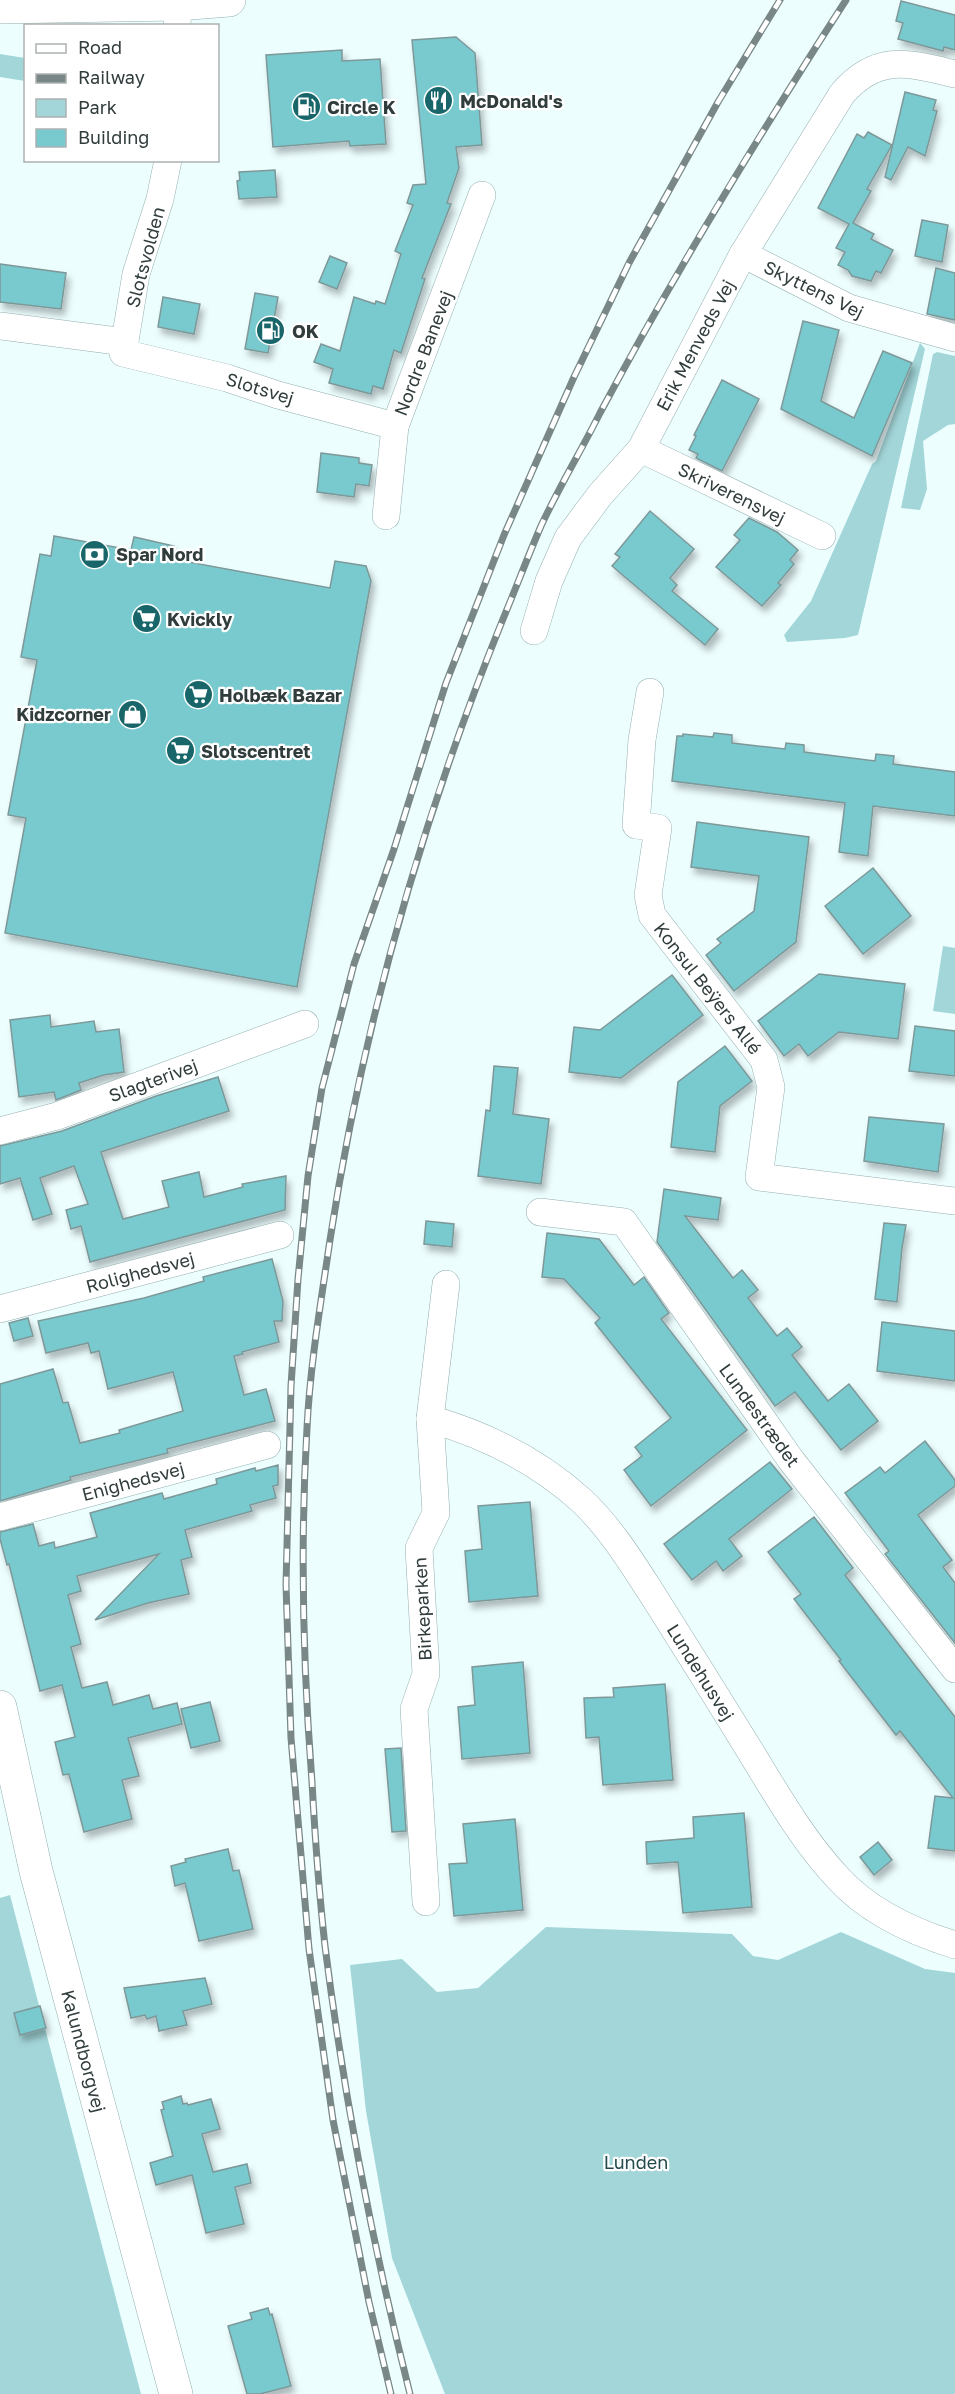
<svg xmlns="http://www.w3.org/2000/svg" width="955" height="2394" font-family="'Golos Text',sans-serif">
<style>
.green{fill:#a3d6d9}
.building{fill:#78cace;stroke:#7e9899;stroke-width:1.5;filter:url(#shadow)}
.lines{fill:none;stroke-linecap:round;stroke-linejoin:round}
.minor-casing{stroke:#94aeaf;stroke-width:28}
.tertiary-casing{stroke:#94aeaf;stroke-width:34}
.primary-casing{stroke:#94aeaf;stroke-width:34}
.minor{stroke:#fff;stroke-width:27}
.tertiary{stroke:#fff;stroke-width:33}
.primary{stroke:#fff;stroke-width:33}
.rail-casing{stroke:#798787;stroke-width:7}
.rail{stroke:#fff;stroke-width:4.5;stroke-dasharray:14;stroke-linecap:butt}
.labels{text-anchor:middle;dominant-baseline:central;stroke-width:4.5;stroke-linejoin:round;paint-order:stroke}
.poi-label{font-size:18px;font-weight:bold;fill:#313c3c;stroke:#fff;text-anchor:start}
.street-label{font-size:18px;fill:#313c3c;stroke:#fff}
.park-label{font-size:18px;fill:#22494b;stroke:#fff}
</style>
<defs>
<filter id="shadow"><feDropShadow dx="3.5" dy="6" stdDeviation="3" flood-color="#0004"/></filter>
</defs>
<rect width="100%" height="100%" fill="#edfeff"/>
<g class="green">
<path d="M0,54L25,58V81L0,77Z"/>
<path d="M920,343L925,349L858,635L845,638L787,642L784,635L811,601L872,464L876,461Z"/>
<path d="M937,352L955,356V424L948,425L923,441L927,489L920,510L901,508L933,354Z"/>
<path d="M943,946L955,948V1014L933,1011Z"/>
<path d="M10,1895L141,2394H0V1898Z"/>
<path d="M546,1927L732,1934L753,1956L778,1960L841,1932L925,1969L955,1973V2394H445L392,2258L366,2111L350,1965L402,1959L437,1992L478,1988Z"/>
</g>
<g class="building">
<path d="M901,1L955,15V50L944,47L943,51L898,39L903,23L896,21Z"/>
<path d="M456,37L475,53L482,145L456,147L459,168L447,203L451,204L422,278L425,279L401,353L394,350L383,389L373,386L371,394L329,383L333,369L314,362L321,344L340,351L354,297L375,304L376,301L385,304L401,254L395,251L413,205L407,203L413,185L426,184L412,40Z"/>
<path d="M342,50V61L380,59L386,144L350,146L349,141L273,147L266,55Z"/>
<path d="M905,92L936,100L933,110L937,111L925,156L908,147L891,180L885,177Z"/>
<path d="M868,132L892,145L867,189L871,191L853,223L874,234L871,239L893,250L881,273L876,271L871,281L852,276L848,270L838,265L845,252L836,248L849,224L818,208L857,134L864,138Z"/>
<path d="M275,170L277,197L239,199L237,181L240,180L239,172Z"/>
<path d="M922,220L948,225L942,262L915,256Z"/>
<path d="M330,256L347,263L337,289L319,282Z"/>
<path d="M0,264L66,273L61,309L0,302Z"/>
<path d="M936,268L955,273V320L927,314Z"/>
<path d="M255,293L278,297L268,353L245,349Z"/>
<path d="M163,297L200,304L194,334L158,327Z"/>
<path d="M803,321L839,330L821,401L854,418L883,351L912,363L872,456L781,409Z"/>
<path d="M722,380L759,399L722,471L696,458L698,454L689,450L696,436L694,435Z"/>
<path d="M321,453L359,458V463L372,465L369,486L356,484L354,497L317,492Z"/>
<path d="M650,511L694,549L670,578L677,585L672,591L718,629L705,645L612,566L620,557L615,554Z"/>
<path d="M749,518L777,532L798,550L790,560L794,564L778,583L781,585L762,606L716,567L740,540L734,535Z"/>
<path d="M54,536L131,550L134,537L174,546L172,559L330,588L335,561L366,566L371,581L297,987L5,933L26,818L8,815L37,660L21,657L40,554L51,556Z"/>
<path d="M714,733L732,735V743L785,749L786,743L804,745V752L875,761L876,754L894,756L893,764L955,772V816L873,806L868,856L839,852L845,803L672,781L677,736H683V734L713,737Z"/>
<path d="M697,822L809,837L796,942L734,991L706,955L721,943L717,939L754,911L759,876L691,867Z"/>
<path d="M873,868L911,916L863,954L825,906Z"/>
<path d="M819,974L905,984L898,1039L839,1032L808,1056L799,1044L784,1056L758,1021Z"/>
<path d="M672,975L703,1015L621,1078L569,1072L574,1027L600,1030Z"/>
<path d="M50,1015L51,1027L94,1021L96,1032L119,1029L124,1072L104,1075L79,1083L81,1090L56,1100L54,1092L19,1097L10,1020Z"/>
<path d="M915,1026L955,1031V1076L909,1071Z"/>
<path d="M725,1046L752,1081L720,1106L715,1152L671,1147L678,1082Z"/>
<path d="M494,1066L518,1068L513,1114L549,1119L541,1184L478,1176L486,1110L490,1111Z"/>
<path d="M218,1077L229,1111L101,1152L123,1219L169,1207L162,1181L199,1172L204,1197L243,1187L242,1184L286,1176L285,1210L90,1262L81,1226L71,1229L66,1210L88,1204L74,1166L40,1178L52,1214L33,1220L20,1178L0,1184V1146L62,1131L156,1096Z"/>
<path d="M869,1117L944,1124L938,1172L864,1161Z"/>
<path d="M664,1189L721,1198L718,1220L685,1216L733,1278L742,1270L758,1290L748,1298L777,1336L787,1328L802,1347L792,1355L828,1401L849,1384L878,1421L841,1450L795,1392L775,1406L657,1242Z"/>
<path d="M426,1221L454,1224L452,1247L424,1244Z"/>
<path d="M884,1223L906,1225L902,1248L897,1302L875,1299Z"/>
<path d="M547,1233L599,1239L634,1285L644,1277L669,1313L661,1319L747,1430L651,1506L624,1470L642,1456L635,1447L671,1418L595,1323L600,1318L564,1279L542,1277Z"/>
<path d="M272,1259L283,1301L282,1321H274L279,1342L242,1352L243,1354L234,1356L244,1395L266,1389L275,1421L167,1449L168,1453L70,1477L71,1480L0,1501V1384L53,1369L63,1403L68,1402L80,1443L120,1433L119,1430L183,1411L173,1372L108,1389L99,1351L91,1353L88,1343L46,1353L38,1321L144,1298L204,1281L203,1277Z"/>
<path d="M28,1318L33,1336L14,1341L9,1323Z"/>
<path d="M882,1322L955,1331V1381L877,1371Z"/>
<path d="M925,1441L955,1480V1486L918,1515L952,1560L943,1567L955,1583V1643L885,1554L889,1551L845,1493L880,1467L885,1473Z"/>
<path d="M770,1462L792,1489L729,1539L742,1556L723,1571L716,1561L692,1580L664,1544Z"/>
<path d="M278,1465V1485L273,1486L276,1498L250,1505L252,1511L185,1530L192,1557L181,1560L189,1594L148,1603L95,1620L159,1554L77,1576L81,1591L68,1595L81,1644L71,1647L82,1688L107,1682L113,1705L149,1695L153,1709L177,1703L182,1724L128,1738L139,1776L122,1780L132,1819L84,1832L69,1774L63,1775L55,1742L75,1737L62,1685L40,1691L9,1564L7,1565L0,1539V1532L33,1524L39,1546L54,1542L55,1548L97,1537L90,1513L162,1493L164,1499L217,1484L216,1479L255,1468L256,1471Z"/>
<path d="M530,1502L538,1596L469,1602L465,1551L482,1549L478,1506Z"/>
<path d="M814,1517L853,1568L845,1575L955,1717V1851L928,1848L935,1796L953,1798L900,1731L896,1735L839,1661L841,1660L794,1599L801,1594L768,1552Z"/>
<path d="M523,1662L530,1753L462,1759L458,1707L475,1705L472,1667Z"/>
<path d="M665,1684L673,1780L603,1785L599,1737L586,1738L584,1698L614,1697L613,1688Z"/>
<path d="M210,1702L220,1741L191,1748L181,1709Z"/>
<path d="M401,1748L406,1831L392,1832L385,1749Z"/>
<path d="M744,1813L752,1907L683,1913L678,1862L647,1864L646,1842L694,1838L693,1817Z"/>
<path d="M515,1819L523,1910L454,1916L449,1864L467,1863L463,1824Z"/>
<path d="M878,1842L892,1860L874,1875L860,1857Z"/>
<path d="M228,1849L233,1871L239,1870L253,1929L199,1941L185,1883L175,1886L171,1866L186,1862L185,1859Z"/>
<path d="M205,1978L212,2004L183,2011L187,2025L159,2031L156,2016L147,2019L145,2015L131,2018L124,1988Z"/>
<path d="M40,2006L46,2028L20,2035L14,2013Z"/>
<path d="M181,2096L183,2104L187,2103L188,2105L211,2099L220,2129L202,2134L213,2172L247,2164L251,2183L235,2187L244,2224L206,2233L192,2175L156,2185L150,2163L173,2156L161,2110L164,2109L162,2102Z"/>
<path d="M268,2308L270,2315L272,2314L291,2386L260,2394H247L228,2326L252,2319L250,2313Z"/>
</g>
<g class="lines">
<defs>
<g id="minor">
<path d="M177,26L178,0"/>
<path d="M168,160L160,199L136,274L123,353L227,378L278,395L395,426"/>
<path d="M743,254L849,308L955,338"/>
<path d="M0,326L125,342"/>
<path d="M641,449L822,536"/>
<path d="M386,516L395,426L482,195"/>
<path d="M534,631L549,581L568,538L600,495L641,449L743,254L842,94C877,53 908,63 955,74"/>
<path d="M650,692L642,740L636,825L658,828L648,895L652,915L764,1060L771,1087L759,1177L955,1201"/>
<path d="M0,1131L57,1116L305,1024"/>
<path d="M540,1212L624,1222L791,1460L955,1669"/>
<path d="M0,1309L280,1235"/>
<path d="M430,1419C486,1435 538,1461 581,1500C611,1528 632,1563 654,1597C688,1651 722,1705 755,1759C780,1800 805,1843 838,1878C868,1911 913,1932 955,1945"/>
<path d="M0,1517L267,1445"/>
<path d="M426,1902L414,1709L426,1674L419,1548L436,1513L430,1419L446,1284"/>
</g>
<path id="tertiary" d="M0,1707L36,1871L176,2394"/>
<path id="primary" d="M0,7L177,4L229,0"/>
</defs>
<use href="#minor" class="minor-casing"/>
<use href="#tertiary" class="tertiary-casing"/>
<use href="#primary" class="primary-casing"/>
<use href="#minor" class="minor"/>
<use href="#tertiary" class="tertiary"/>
<use href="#primary" class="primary"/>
<defs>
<g id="rail">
<path d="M391,2394L369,2302L333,2120L309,1949L291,1738L286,1585L291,1386L298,1279L308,1176L322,1088L354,964L394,849L446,683L504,535L574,377L629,263L718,102L780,0"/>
<path d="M410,2394C373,2247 344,2097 325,1946C319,1892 315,1837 312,1782C303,1665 300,1546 307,1428C310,1365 321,1302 330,1240C363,1024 421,821 503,619C516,588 528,556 541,526C559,487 581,451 600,413C675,272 759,135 846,0"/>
</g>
</defs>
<use href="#rail" class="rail-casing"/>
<use href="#rail" class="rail"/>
</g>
<defs>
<symbol id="restaurant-disc" viewBox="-11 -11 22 22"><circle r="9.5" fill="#18666a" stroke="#fff"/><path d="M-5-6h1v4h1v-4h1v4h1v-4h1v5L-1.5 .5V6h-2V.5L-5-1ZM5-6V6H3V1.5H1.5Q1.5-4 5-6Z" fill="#fff"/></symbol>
<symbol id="fuel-disc" viewBox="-11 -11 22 22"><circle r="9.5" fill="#18666a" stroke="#fff"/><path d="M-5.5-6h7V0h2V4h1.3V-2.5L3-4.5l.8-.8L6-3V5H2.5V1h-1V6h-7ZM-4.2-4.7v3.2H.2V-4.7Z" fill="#fff"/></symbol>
<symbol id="bank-disc" viewBox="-11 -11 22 22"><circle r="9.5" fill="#18666a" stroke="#fff"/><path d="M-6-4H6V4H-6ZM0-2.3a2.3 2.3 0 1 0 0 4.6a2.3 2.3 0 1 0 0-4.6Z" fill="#fff"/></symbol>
<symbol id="supermarket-disc" viewBox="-11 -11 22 22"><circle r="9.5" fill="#18666a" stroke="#fff"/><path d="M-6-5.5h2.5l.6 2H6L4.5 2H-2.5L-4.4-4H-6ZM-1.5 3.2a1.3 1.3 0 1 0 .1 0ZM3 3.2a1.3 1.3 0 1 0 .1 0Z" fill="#fff"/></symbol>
<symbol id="shop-disc" viewBox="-11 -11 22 22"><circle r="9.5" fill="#18666a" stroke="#fff"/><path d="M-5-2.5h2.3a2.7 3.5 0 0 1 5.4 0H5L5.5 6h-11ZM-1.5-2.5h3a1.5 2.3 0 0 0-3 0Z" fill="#fff"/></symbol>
</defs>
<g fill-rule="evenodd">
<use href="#restaurant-disc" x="422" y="84" width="33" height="33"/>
<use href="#fuel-disc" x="290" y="90" width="33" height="33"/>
<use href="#fuel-disc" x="254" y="314" width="33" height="33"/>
<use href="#bank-disc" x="78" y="538" width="33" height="33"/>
<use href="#supermarket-disc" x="130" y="602" width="33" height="33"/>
<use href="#supermarket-disc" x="182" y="678" width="33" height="33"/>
<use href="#shop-disc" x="116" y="698" width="33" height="33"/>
<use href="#supermarket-disc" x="164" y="734" width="33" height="33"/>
</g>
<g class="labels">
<g class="poi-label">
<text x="460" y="101">McDonald's</text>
<text x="327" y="107">Circle K</text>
<text x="292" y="331">OK</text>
<text x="116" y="554">Spar Nord</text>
<text x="167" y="619">Kvickly</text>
<text x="219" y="695">Holbæk Bazar</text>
<text x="111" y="714" text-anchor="end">Kidzcorner</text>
<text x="201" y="751">Slotscentret</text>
</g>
<g class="street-label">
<text transform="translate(145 257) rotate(-75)">Slotsvolden</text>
<text transform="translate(814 289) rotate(26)">Skyttens Vej</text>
<text transform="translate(695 345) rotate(-62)">Erik Menveds Vej</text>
<text transform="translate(423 353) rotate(-69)">Nordre Banevej</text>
<text transform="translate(260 388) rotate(17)">Slotsvej</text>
<text transform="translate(732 493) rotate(26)">Skriverensvej</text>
<text transform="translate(708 988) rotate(52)">Konsul Beÿers Allé</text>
<text transform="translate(153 1080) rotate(-20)">Slagterivej</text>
<text transform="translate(140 1272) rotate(-15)">Rolighedsvej</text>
<text transform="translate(760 1415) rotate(54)">Lundestrædet</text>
<text transform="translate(133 1481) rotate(-15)">Enighedsvej</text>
<text transform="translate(422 1609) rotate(-93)">Birkeparken</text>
<text transform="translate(701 1672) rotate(58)">Lundehusvej</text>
<text transform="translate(84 2051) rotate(75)">Kalundborgvej</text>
</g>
<g class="park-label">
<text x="636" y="2162">Lunden</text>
</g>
</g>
<rect x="24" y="24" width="195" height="138" fill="#ffffff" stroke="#adb1b1" stroke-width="1.5"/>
<rect x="36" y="44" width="30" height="9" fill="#ffffff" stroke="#adb1b1" stroke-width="1.5"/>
<text x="78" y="54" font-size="18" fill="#313c3c">Road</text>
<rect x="36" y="74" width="30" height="9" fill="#798787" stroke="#adb1b1" stroke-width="1.5"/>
<text x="78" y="84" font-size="18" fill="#313c3c">Railway</text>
<rect x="36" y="99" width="30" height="18" fill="#a3d6d9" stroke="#adb1b1" stroke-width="1.5"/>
<text x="78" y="114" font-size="18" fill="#313c3c">Park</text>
<rect x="36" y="129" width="30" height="18" fill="#78cace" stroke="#adb1b1" stroke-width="1.5"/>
<text x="78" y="144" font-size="18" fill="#313c3c">Building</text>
</svg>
